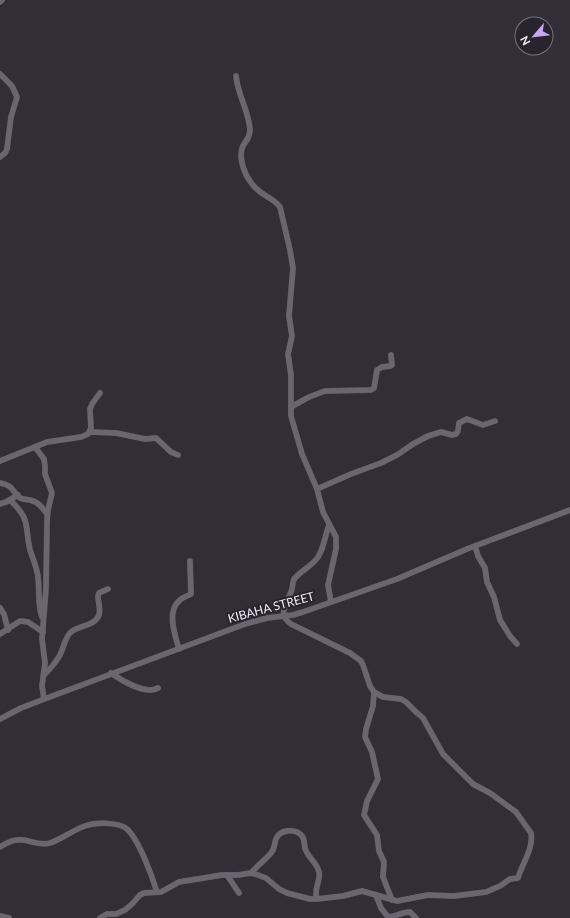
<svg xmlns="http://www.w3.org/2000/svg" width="570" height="918" font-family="Lato,sans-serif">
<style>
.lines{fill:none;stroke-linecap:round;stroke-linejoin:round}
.minor-casing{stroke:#4d4a52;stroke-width:6}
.minor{stroke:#6a6671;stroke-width:5.5}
.labels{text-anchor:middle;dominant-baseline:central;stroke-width:4;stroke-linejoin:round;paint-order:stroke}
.street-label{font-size:12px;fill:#f0edf4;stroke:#28242d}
</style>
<rect width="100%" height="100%" fill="#322d37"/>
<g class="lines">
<defs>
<g id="minor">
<path d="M0,2L2,0"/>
<path d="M0,74L12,86L17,97L11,117L7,149L5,153L0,157"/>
<path d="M236,76C238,96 249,111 250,130C250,138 246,140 243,146C238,156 244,173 250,181C258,195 273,197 280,207L290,250L293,268L289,316L292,336L288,354L291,375V416L302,454L317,489L323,512L336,537V549L328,585L331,602"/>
<path d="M291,407L309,397L325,391L371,390L374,388L377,370L382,367L390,366L392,365L391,355"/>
<path d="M90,432L116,433L145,439L156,438L171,452L178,455"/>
<path d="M35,447L44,459L45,466V474L52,493L48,510L47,522L46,589L42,639L45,663L42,686L44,699"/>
<path d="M0,461L47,442L81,437L88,434L91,428L90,409L92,404L100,393"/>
<path d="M0,483C15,486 11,491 20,498C24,500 29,499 33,501C40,503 43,509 47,514"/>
<path d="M317,489L351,474L381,463L397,455L413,444L428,436L441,432L452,435L456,434L458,431L459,423L467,419L483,425L495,421"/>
<path d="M10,500C32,521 24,525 30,550C33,559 37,568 38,577C40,592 37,602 42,617"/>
<path d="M0,504L6,502L18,495"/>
<path d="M475,546L478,556L485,568L487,582L494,597L500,620L510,636L517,644"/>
<path d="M0,608L4,614L8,630"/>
<path d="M0,634L20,621L28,622L43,632"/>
<path d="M179,649C175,635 166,611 180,600C183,597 188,596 191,594L190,561"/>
<path d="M111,673C122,681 146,695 158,688"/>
<path d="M45,674C51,668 56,662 60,655C64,647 65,637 71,632C79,625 92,627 98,617C102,611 98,603 98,596L99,593L108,589"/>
<path d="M374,692L373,706L366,729L365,737L372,752L378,779L367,801L364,815L377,835L379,851L384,862L383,877L392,900"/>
<path d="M0,719L21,708L47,698L245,624L267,618L293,615L303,612L397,579L467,549L570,510"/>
<path d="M0,847C5,844 11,840 17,840C28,838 38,847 50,843C62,839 73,830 85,826C95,822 119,822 127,829C139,840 152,876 157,892"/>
<path d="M251,873C257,866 265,860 271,853C275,849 274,844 276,839C280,829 296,828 302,836C305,840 304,844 305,848C307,857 317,862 319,872C321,882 313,888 317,899"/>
<path d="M227,875L239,893"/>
<path d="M376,895L381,908L388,917C395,917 402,912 410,912L416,918"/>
<path d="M0,916L9,918"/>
<path d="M100,918L107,914H116L125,910L132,904L140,895L144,893L161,892L179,882L222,875H238L251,873L255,874L266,878L279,889L287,893L310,899H317L343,896L362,891L397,901L428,895L454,896L486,892L500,886L510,879L518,878C522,864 534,848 531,833L516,812L490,793L473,784L443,754L423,718L416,712L406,702L401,699L383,697L374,692L370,686L363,665L361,661L350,653L291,624C276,614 288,602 292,589C293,585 292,581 295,578C302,570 311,567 318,557C324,548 325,535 329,525"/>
</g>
</defs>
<use href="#minor" class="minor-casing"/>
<use href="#minor" class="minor"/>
</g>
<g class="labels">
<g class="street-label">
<text transform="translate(271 607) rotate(-15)">KIBAHA STREET</text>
</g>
</g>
<g transform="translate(534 36) rotate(242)"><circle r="19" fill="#28242d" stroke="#78747d"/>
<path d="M0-3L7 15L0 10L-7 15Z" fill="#c6a6f0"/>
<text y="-6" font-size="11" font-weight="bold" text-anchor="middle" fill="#f0edf4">N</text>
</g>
</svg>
